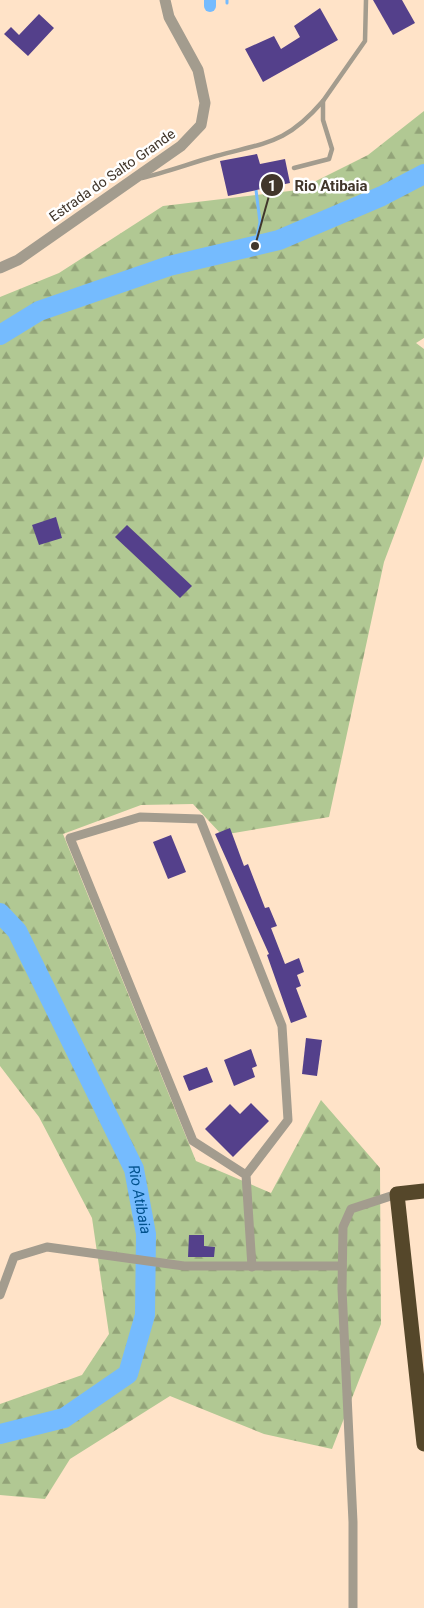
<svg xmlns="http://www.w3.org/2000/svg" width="424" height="1608" font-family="Roboto,sans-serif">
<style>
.forest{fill:url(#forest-firs)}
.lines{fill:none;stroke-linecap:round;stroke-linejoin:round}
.stream{stroke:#75bbfe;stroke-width:3}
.canal{stroke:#75bbfe;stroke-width:12}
.river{stroke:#75bbfe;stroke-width:20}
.building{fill:#54408b}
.service{stroke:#a39c8e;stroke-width:4.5}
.minor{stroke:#a39c8e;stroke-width:9}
.tertiary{stroke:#a39c8e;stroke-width:11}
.motorway{stroke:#55472a;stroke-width:15}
.labels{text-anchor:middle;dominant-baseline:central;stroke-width:5;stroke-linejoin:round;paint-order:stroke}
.street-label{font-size:14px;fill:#41362b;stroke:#fff}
.water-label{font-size:15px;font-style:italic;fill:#00518d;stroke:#fff}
.leader{fill:none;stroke:#41362b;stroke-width:2}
.callout-dot{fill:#41362b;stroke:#fff;stroke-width:2}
.mark-label{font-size:15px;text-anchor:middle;font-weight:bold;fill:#fff}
.callout-label{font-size:15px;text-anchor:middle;font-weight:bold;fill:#41362b;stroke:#fff;stroke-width:5;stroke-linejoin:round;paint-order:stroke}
</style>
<defs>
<pattern id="forest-firs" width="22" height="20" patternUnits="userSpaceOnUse" patternTransform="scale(1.25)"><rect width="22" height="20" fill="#b1c893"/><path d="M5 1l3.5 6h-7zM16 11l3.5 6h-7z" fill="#92a378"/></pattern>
</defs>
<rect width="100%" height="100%" fill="#ffe3c8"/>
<path class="forest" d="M424,111V338L416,343L424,349V456L384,562L329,817L222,835L193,804L141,805L63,834L196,1161L271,1193L321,1100L380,1168L381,1324L332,1449L264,1434L170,1396L70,1459L45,1499L0,1495V1404L82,1375L109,1334L92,1218L39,1117L0,1066V297L59,273L163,206L298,190L368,155Z"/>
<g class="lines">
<g class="stream">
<path d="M227,3V0"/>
<path d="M255,246L260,222L256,190"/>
</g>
<path class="canal" d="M210,0V6"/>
<g class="river">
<path d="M0,335L39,311L169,266L279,240L382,196L424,174"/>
<path id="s1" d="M0,913L17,931L134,1169L146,1234L145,1315L128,1374L64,1418L0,1434"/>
</g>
</g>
<g class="building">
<path d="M373,0H402L415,23L393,35Z"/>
<path d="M320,8L338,40L263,82L245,49L274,36L281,49L300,37L294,26Z"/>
<path d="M39,14L54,28L28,56L4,34L11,27L19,35Z"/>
<path d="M257,154L260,164L285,159L290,183L228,196L220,161Z"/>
<path d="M56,517L62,538L39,545L32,525Z"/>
<path d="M127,525L192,586L180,598L115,537Z"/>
<path d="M230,828L244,866L248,864L265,908L269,907L277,926L271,928L285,964L299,958L304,972L297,975L301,986L296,988L307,1017L291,1023L267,955L269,954L215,834Z"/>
<path d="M171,835L186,872L168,879L153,842Z"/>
<path d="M306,1038L322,1040L317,1076L302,1074Z"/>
<path d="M251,1049L257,1066L252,1068L255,1077L234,1086L224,1060Z"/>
<path d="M207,1067L213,1082L189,1091L183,1076Z"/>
<path d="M251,1103L269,1121L233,1157L205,1129L230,1104L240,1114Z"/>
<path d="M189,1235H204V1246L215,1247L214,1257H188Z"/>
</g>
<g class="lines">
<g class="service">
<path d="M294,168L329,159L332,149L323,120V101L365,41L366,0"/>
<path d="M142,178C167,172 191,163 216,156C267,142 286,144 323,101"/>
</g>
<g class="minor">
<path d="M246,1175L193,1141L70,838L140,817L200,819L282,1026L288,1120L246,1175L252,1267"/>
<path d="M0,1295L14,1257L47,1247L184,1266H342"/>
<path d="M353,1608V1522L342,1289L343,1227L351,1209L397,1194"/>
</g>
<path class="tertiary" d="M0,268L18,260L181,146L201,125L205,103L198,70L169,17L165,0"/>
<path class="motorway" d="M424,1191L397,1194L424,1444"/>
</g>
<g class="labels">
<g class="street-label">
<text transform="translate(112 175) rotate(-35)">Estrada do Salto Grande</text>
</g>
<g class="water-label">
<text stroke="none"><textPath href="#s1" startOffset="321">Rio Atibaia</textPath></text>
</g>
</g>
<path class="leader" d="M255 246L272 185"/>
<g class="callout-dot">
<circle cx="255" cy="246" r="5"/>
<circle cx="272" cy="185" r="12"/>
</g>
<g class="mark-label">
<text x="272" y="191">1</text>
</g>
<g class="callout-label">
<text x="331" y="191">Rio Atibaia</text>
</g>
</svg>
